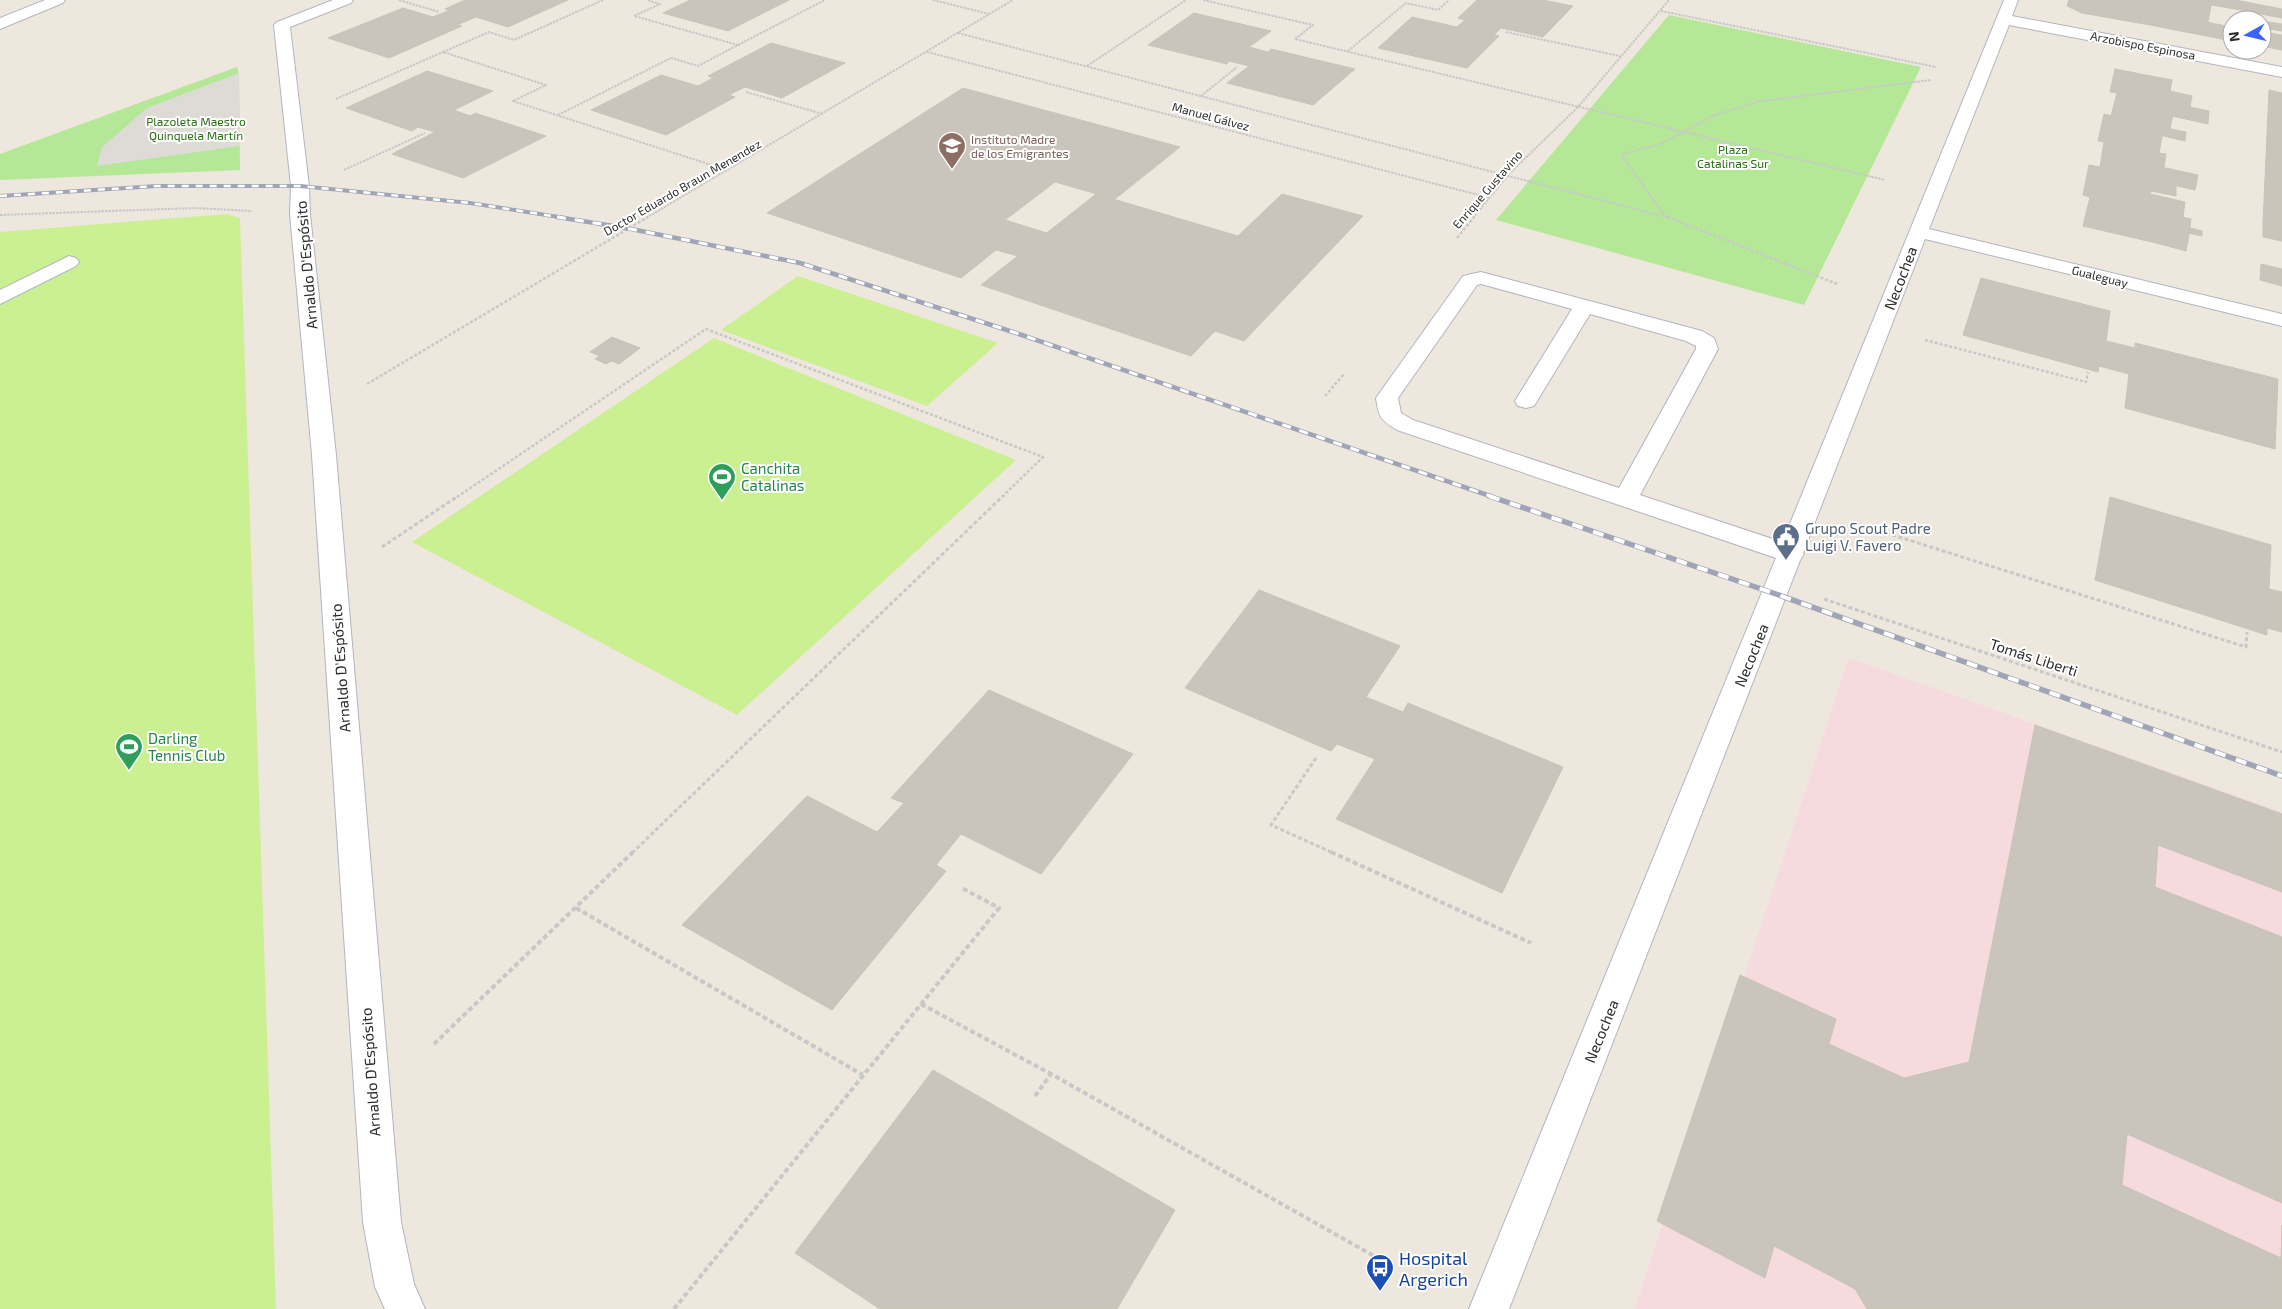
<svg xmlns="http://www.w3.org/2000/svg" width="2282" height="1309" font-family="'Exo 2',sans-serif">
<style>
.medical{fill:#f5dbdd}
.green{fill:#b4e897}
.pitch{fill:#caf092}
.plaza{fill:#dedad5}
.building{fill:#c9c5bc;stroke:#cac3b7}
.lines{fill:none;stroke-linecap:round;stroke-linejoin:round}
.service-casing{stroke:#b2b5c0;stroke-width:2}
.minor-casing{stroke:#b2b5c0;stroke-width:2}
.path-far3{stroke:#c8c8c8;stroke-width:2;stroke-dasharray:2.5 1;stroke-linecap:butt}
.path-far2{stroke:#c8c8c8;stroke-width:2.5;stroke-dasharray:3 2;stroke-linecap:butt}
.path-far1{stroke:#c8c8c8;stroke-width:3;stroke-dasharray:4 2.5;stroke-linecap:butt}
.path{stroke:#c8c8c8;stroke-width:4;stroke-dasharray:5 3;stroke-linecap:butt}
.service{fill:#fff;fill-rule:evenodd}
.minor{fill:#fff;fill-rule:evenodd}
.rail-far2-casing{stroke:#a0a4b7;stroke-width:4}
.rail-far1-casing{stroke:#a0a4b7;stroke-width:4.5}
.rail-casing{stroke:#a0a4b7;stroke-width:5.5}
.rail-far2{stroke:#fff;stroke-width:2.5;stroke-dasharray:7;stroke-linecap:butt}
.rail-far1{stroke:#fff;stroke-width:3;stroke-dasharray:9;stroke-linecap:butt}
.rail{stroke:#fff;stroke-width:4;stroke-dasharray:11;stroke-linecap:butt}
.labels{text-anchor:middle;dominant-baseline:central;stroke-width:4;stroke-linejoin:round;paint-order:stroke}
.far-street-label{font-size:12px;fill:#2c2c2c;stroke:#fff}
.far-park-label{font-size:12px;fill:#2a6f16;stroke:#fff}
.far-education-label{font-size:12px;fill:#785e54;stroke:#fff;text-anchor:start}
.street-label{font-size:15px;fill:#2c2c2c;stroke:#fff}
.leisure-label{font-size:15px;fill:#27864d;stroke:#fff;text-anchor:start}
.service-label{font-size:15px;fill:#4e5e75;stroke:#fff;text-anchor:start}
.near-transit-label{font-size:18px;fill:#164399;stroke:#fff;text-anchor:start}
</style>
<rect width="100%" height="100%" fill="#eee7de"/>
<path class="medical" d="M1849,658L2282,812V1309H1635Z"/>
<g class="green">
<path d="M1669,15L1921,67L1804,305L1496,220Z"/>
<path d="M237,67L239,74L240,170L0,180V154Z"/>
</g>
<g class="pitch">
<path d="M226,214L240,218L276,1309H0V232Z"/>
<path d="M798,276L998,343L927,406L721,330Z"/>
<path d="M714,338L1016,460L737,715L412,542Z"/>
</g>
<path class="plaza" d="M239,73L240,146L97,166L102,147L147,108Z"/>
<g class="building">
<path d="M465,0H568L508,27L476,17L457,25L462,26L389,58L328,38L403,8L433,17L450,10L445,9Z"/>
<path d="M690,0H789L728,31L663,13Z"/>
<path d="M1477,0H1542L1573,6L1543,37L1501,28L1494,35L1499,36L1467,68L1378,48L1412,17L1457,27L1465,20L1458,18Z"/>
<path d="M2069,0H2087L2153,12L2150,25L2082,13L2067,6Z"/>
<path d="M2087,0H2122L2120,6Z"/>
<path d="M2122,0H2182L2211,5L2208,22L2120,6Z"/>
<path d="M2182,0H2236L2235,9Z"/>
<path d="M2235,0L2282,9V18L2235,9Z"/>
<path d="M2153,12L2232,27V41L2150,25Z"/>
<path d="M1194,13L1271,31L1249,47L1268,52L1271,49L1355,69L1313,105L1227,83L1249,66L1229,61L1227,64L1148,45Z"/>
<path d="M2262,21L2282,24V31L2262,28Z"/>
<path d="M2262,32L2282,35V50L2262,46Z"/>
<path d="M771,43L845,63L782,98L745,87L729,95L735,97L666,135L591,110L661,75L698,86L713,78L708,76Z"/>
<path d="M2115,69L2172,80L2168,103L2175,104L2170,129L2161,127L2159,135L2162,136L2159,153L2166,154L2164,167H2161L2159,182L2152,180L2148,209L2155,211L2152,242L2083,226L2090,197L2083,195L2089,165L2100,167L2104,142L2098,141L2104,114L2111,116L2117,93L2110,92Z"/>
<path d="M427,71L493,91L454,110L470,116L475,113L546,136L463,178L392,154L435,132L418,127L412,131L346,108Z"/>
<path d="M963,88L1180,147L1115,199L1055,182L1005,220L1047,233L1018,256L996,250L961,278L767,213Z"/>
<path d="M2269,90L2282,93V229L2263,224Z"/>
<path d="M2170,91L2192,96L2190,107L2168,103Z"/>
<path d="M2175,104L2209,111L2208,124L2172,116Z"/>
<path d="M2161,127L2186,132L2185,141L2159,135Z"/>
<path d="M2161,167L2198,175L2195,190L2159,182Z"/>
<path d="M2152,180L2176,186V196L2151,191Z"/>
<path d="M1096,194L1238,236L1282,194L1363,216L1244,341L1215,331L1191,356L981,285Z"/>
<path d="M2150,194L2185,202L2183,217L2148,209Z"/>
<path d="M2155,211L2191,219L2190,228L2202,231V236L2153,226Z"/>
<path d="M2263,224L2282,229V241L2263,237Z"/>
<path d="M2153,226L2189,234L2186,251L2152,242Z"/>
<path d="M2261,264L2282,269V286L2260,280Z"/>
<path d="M1981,278L2110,311L2106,341L2135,348V343L2278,379L2275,449L2125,408L2129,374L2099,366L2098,372L1963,335Z"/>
<path d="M612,337L640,348L619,364L612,361L606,364L595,359L600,356L590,352Z"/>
<path d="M2110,497L2271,545L2269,589L2282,592V632L2267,628V635L2095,580Z"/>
<path d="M1259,590L1400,646L1366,697L1403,712L1408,703L1563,767L1502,893L1336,819L1375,759L1337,744L1331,751L1185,688Z"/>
<path d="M989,690L1133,754L1041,874L961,834L936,865L946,871L832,1010L682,925L807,796L877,832L904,803L891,798Z"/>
<path d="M2035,725L2282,814V892L2158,845L2155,887L2282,937V1203L2127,1134L2122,1185L2281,1258L2282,1225V1309H1867L1855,1289L1774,1246L1765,1278L1657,1221L1740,975L1836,1019L1829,1044L1904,1078L1969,1062Z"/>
<path d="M933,1070L1175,1210L1117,1309H880L795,1253Z"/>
</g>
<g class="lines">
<defs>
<g id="service">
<path d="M45,0H65L63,3L0,29V18Z"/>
<path d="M69,256L76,258L79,262L76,266L0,304V290Z"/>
<path d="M1481,272L1702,331L1714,338L1718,349L1640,495L1800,548L1804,554L1800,560L1791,563L1782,560L1397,430C1380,419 1379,418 1376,398L1463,276ZM1481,284L1572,309L1515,401L1518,406L1526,408L1534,406L1590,314L1686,341L1696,346V349L1619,488L1413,420L1401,413L1398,398L1477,285Z"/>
</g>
<g id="minor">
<path d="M333,0H353L351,3L290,27L309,186L310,214L336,455L401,1222L414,1284L425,1309H385L375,1287L363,1222L312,455L290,214L291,186L274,25L277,22Z"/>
<path d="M2004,0H2018L2012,16L2282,67V77L2009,25L1929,229L2282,314V326L1925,239L1509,1309H1469Z"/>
</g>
</defs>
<use href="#service" class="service-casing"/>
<use href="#minor" class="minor-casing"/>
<g class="path-far3">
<path d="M399,0L439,12"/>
<path d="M603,0L514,40L489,32L443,52L546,85L513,101L727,170"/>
<path d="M933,0L989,14"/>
<path d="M1203,0L1313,25L1295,39L1885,180"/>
<path d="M1661,11L1936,67"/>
<path d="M1506,32L1620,56"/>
<path d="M958,33L1670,218"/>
<path d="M738,45L825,0"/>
<path d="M1348,51L1406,3L1438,10L1449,0"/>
<path d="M927,52L1490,198"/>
<path d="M1087,66L1186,0"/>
<path d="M746,92L823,114"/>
<path d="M1201,96L1237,67"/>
<path d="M336,99L443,52"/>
<path d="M558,115L671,58L698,66L738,45L634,16L660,4L647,0"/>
<path d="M344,170L425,133"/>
<path d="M0,215L195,208L252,211"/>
<path d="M1666,217L1621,155L1663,143L1715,115L1761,101L1931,80"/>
<path d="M646,218L1013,0"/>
<path d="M1473,218L1508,175L1578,107L1669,0"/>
</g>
<g class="path-far2">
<path d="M1667,217L1837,284"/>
<path d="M1457,238L1474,217"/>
<path d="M1925,340L2086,382L2088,372"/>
<path d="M367,384L648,217"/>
<path d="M1325,396L1344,374"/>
<path d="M457,497L706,329L1043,457L1002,497"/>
</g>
<g class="path-far1">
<path d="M1855,523L2246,647L2247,632"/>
<path d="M382,547L458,496"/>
<path d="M1824,599L2282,752"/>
<path d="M1316,758L1271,825L1333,853"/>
<path d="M632,853L1003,496"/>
</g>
<g class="path">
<path d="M1331,852L1531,943"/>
<path d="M576,908L863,1075"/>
<path d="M921,1004L1051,1074"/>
<path d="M434,1044L633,852"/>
<path d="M1035,1096L1051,1074L1383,1261"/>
<path d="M674,1309L999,908L962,888"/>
</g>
<use href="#service" class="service"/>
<use href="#minor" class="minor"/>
<defs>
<path id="rail-far2" d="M0,196L157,186H300L470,203L565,218"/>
<path id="rail-far1" d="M557,217L626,228L800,263L1016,333L1493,497"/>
<path id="rail" d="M1489,496L1776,594L2282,776"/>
</defs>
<use href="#rail-far2" class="rail-far2-casing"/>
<use href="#rail-far1" class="rail-far1-casing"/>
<use href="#rail" class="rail-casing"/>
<use href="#rail-far2" class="rail-far2"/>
<use href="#rail-far1" class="rail-far1"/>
<use href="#rail" class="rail"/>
</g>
<defs>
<symbol id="school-pin" viewBox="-11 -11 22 30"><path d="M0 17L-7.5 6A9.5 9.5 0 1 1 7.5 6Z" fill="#8d6e63" stroke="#fff"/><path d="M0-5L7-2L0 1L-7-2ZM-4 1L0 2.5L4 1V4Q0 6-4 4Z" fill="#fff"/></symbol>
<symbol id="stadium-pin" viewBox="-11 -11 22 30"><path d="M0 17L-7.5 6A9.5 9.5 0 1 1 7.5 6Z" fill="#2e9e5b" stroke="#fff"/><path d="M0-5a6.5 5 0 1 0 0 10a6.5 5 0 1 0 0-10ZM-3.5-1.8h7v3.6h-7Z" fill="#fff"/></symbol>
<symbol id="civic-pin" viewBox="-11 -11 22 30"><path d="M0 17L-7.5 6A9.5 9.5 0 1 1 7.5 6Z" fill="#5c6f8a" stroke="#fff"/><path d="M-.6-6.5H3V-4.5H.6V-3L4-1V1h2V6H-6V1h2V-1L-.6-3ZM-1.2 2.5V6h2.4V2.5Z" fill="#fff"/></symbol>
<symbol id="bus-pin" viewBox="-11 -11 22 30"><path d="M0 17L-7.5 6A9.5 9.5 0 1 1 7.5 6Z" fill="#1a4fb4" stroke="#fff"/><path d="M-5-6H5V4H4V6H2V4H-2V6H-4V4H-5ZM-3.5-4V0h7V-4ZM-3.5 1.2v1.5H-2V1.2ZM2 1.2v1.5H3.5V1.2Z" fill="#fff"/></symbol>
</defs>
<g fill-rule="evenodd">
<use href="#school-pin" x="936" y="130" width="32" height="43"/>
<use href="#stadium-pin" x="706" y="461" width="32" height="43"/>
<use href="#civic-pin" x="1770" y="521" width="32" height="43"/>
<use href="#stadium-pin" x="113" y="731" width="32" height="43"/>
<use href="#bus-pin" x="1364" y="1252" width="32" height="43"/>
</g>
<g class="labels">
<g class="far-street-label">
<text transform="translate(2143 45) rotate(11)">Arzobispo Espinosa</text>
<text transform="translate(1211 116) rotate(15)">Manuel Gálvez</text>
<text transform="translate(682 187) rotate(-30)">Doctor Eduardo Braun Menendez</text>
<text transform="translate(1487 189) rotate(-49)">Enrique Gustavino</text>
<text transform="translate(2100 276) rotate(14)">Gualeguay</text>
</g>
<g class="far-park-label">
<text x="196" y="121">Plazoleta Maestro<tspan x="196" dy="14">Quinquela Martín</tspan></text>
<text x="1733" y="149">Plaza<tspan x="1733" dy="14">Catalinas Sur</tspan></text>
</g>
<g class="far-education-label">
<text x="971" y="139">Instituto Madre<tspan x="971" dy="14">de los Emigrantes</tspan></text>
</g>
<g class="street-label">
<text transform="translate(306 265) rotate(-95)">Arnaldo D'Espósito</text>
<text transform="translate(1900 278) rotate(-69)">Necochea</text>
<text transform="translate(1751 655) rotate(-68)">Necochea</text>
<text transform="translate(2034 657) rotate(18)">Tomás Liberti</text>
<text transform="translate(340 668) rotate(-94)">Arnaldo D'Espósito</text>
<text transform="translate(1601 1031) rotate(-68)">Necochea</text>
<text transform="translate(370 1072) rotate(-94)">Arnaldo D'Espósito</text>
</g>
<g class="leisure-label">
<text x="741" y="468">Canchita<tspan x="741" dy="17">Catalinas</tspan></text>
<text x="148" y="738">Darling<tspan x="148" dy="17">Tennis Club</tspan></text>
</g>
<g class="service-label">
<text x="1805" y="528">Grupo Scout Padre<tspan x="1805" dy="17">Luigi V. Favero</tspan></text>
</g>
<g class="near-transit-label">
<text x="1399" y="1258">Hospital<tspan x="1399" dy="21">Argerich</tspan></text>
</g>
</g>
<g transform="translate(2247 35) rotate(262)"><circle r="24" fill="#ffffff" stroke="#ababab"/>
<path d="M0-4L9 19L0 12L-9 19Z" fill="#3a63ff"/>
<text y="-8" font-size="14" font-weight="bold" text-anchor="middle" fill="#2c2c2c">N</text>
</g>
</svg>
